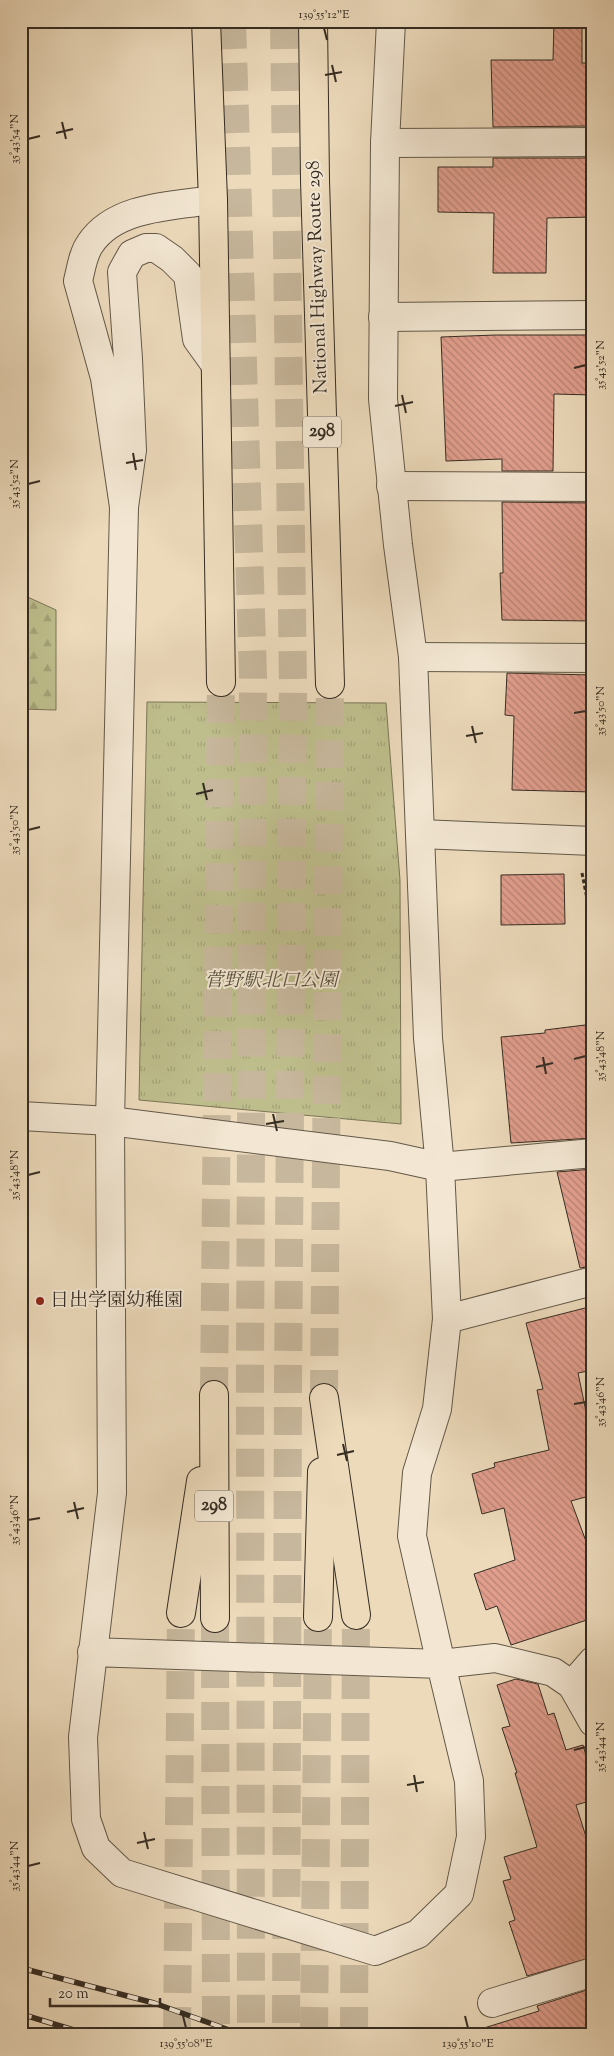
<svg xmlns="http://www.w3.org/2000/svg" width="614" height="2056" font-family="'Sorts Mill Goudy','Noto Serif JP',serif">
<style>
.forest{fill:url(#forest-firs);stroke:#7a7557}
.park{fill:url(#park-tufts);stroke:#7a7557}
.building{fill:url(#building-back-hatch);stroke:#352c22}
.lines{fill:none;stroke-linecap:round;stroke-linejoin:round}
.highway-tunnel{stroke:#c7b79c;stroke-width:28;stroke-dasharray:28 14;stroke-linecap:butt}
.minor-casing{stroke:#635848;stroke-width:30}
.highway-casing{stroke:#352c22;stroke-width:30}
.path{stroke:#352c22;stroke-width:3;stroke-dasharray:4 2.5;stroke-linecap:butt}
.minor{stroke:#f3e7d3;stroke-width:28}
.highway{stroke:#ecdabb;stroke-width:28}
.rail-casing{stroke:#352c22;stroke-width:5.5}
.rail{stroke:#f3e7d3;stroke-width:4;stroke-dasharray:11;stroke-linecap:butt}
.ticks{fill:none;stroke:#352c22;stroke-width:2}
.poi-dot{fill:#8f2418;stroke:#f3e7d3;stroke-width:2}
.labels{text-anchor:middle;dominant-baseline:central;stroke-width:4;stroke-linejoin:round;paint-order:stroke}
.shield{fill:#f3e7d3;stroke:#6e6457;stroke-width:1}
.shield-label{font-size:18px;font-weight:bold;fill:#352c22}
.street-label{font-size:19px;fill:#352c22;stroke:#f3e7d3}
.park-label{font-size:19px;font-style:italic;fill:#57503c;stroke:#f3e7d3}
.poi-label{font-size:19px;fill:#352c22;stroke:#f3e7d3;text-anchor:start}
.neatline{fill:none;stroke:#352c22;stroke-width:2}
.ticks-label{font-size:12px;text-anchor:middle;fill:#352c22}
</style>
<defs>
<pattern id="forest-firs" width="22" height="20" patternUnits="userSpaceOnUse" patternTransform="scale(1.25)"><rect width="22" height="20" fill="#bebe8c"/><path d="M5 1l3.5 6h-7zM16 11l3.5 6h-7z" fill="#a4a378"/></pattern>
<pattern id="park-tufts" width="24" height="20" patternUnits="userSpaceOnUse" patternTransform="scale(1.25)"><rect width="24" height="20" fill="#bebe8c"/><path d="M3 7l-1-3M5 7V3M7 7l1-3M15 17l-1-3M17 17v-4M19 17l1-3" fill="none" stroke="#a4a378"/></pattern>
<pattern id="building-back-hatch" width="6" height="6" patternUnits="userSpaceOnUse" patternTransform="scale(1.25)"><rect width="6" height="6" fill="#e19e8d"/><path d="M-1 5l2 2M0 0l6 6M5-1l2 2" fill="none" stroke="#b78173"/></pattern>
</defs>
<rect width="100%" height="100%" fill="#ecdabb"/>
<filter id="stains"><feTurbulence type="fractalNoise" baseFrequency=".004" numOctaves="4"/><feColorMatrix values="0 0 0 0 .2 0 0 0 0 .09 0 0 0 0 .02 0 0 0 .5 -.17"/></filter>
<radialGradient id="worn" r=".72"><stop offset=".6" stop-color="#630" stop-opacity="0"/><stop offset="1" stop-color="#630" stop-opacity=".3"/></radialGradient>
<path class="forest" d="M21,594L56,610V710L21,709Z"/>
<path class="park" d="M147,702L386,703L400,880L401,1124L139,1100Z"/>
<g class="building">
<path d="M554,21H582V63H593V124H589V126L493,127L491,60H553Z"/>
<path d="M493,158H589V188L593,187V217L547,218L546,273H493L494,213L438,212V167H493Z"/>
<path d="M496,335H593V395L554,394L553,471H502V459L446,461L441,337Z"/>
<path d="M502,502L593,503V621L502,620L500,573H503Z"/>
<path d="M507,673L593,675V792L512,790L514,716L505,715Z"/>
<path d="M564,874L565,924L501,925V875Z"/>
<path d="M593,1024V1138L511,1143L501,1037L545,1033V1030Z"/>
<path d="M593,1169V1266L580,1268L557,1172Z"/>
<path d="M593,1306V1370L578,1373L593,1445V1495L571,1501L593,1560V1618L511,1645L497,1606L486,1610L474,1574L515,1560L504,1508L482,1514L472,1474L495,1467L494,1463L549,1450L537,1390L543,1389L526,1323Z"/>
<path d="M516,1679L538,1684L548,1715L554,1713L566,1750L583,1745L593,1780V1800L576,1805L593,1859V1957L527,1976L509,1922L515,1920L503,1881L511,1879L504,1857L537,1847L515,1773H517L502,1728L510,1726L497,1685Z"/>
<path d="M593,1988V2035H485L484,2028L539,2011L537,2006Z"/>
</g>
<g class="lines">
<g class="highway-tunnel">
<path d="M232,21L253,676L250,1370L251,2035"/>
<path d="M284,21L293,685L288,1385L286,2035"/>
<path d="M214,1395L221,682"/>
<path d="M324,1398L330,684"/>
<path d="M215,1618L216,2035"/>
<path d="M177,2035L181,1613"/>
<path d="M314,2035L318,1617"/>
<path d="M354,2035L356,1615"/>
</g>
<defs>
<g id="minor">
<path d="M391,21L385,143L383,399L398,545L413,657L428,1038L440,1167L447,1319L437,1409L417,1473L412,1536L441,1664L495,1658L553,1672L572,1685L593,1722"/>
<path d="M385,143L593,142"/>
<path d="M213,200C172,206 115,206 90,244C83,254 81,269 78,281L105,378L124,507L132,450L128,359L122,272L132,254L146,248H156L172,259L188,275L197,339L215,364"/>
<path d="M383,317L593,315"/>
<path d="M391,486L593,487"/>
<path d="M413,657L593,658"/>
<path d="M420,834L593,841"/>
<path d="M21,1116L110,1121L390,1156L440,1167L593,1153"/>
<path d="M447,1319L593,1281"/>
<path d="M92,1652L441,1664L469,1781L471,1837L459,1894L418,1934L375,1951L122,1873L96,1848L86,1819L83,1737L112,1493L110,1121L124,507"/>
<path d="M572,1685L593,1661"/>
<path d="M492,2003L593,1972"/>
</g>
<g id="highway">
<path d="M206,21L213,200L221,682"/>
<path d="M313,21L315,180L330,684"/>
<path d="M214,1395L215,1618"/>
<path d="M324,1398L356,1615"/>
<path d="M181,1613L201,1481"/>
<path d="M318,1617L322,1472"/>
</g>
</defs>
<use href="#minor" class="minor-casing"/>
<use href="#highway" class="highway-casing"/>
<path class="path" d="M582,873L593,929"/>
<use href="#minor" class="minor"/>
<use href="#highway" class="highway"/>
<defs>
<g id="rail">
<path d="M21,1968L154,2003L243,2035"/>
<path d="M21,2014L90,2035"/>
</g>
</defs>
<use href="#rail" class="rail-casing"/>
<use href="#rail" class="rail"/>
</g>
<path class="ticks" d="M324,28L327,40M332,65L336,82M325,75L342,72M62,122L66,139M56,133L73,129M28,139L40,136M574,368L586,365M402,395L406,413M395,406L413,402M133,453L136,470M126,463L143,460M28,484L40,481M574,713L586,711M472,726L476,743M466,736L483,733M203,783L207,800M196,794L213,790M28,830L40,827M543,1057L546,1074M574,1059L586,1056M536,1067L553,1063M273,1114L277,1131M266,1124L284,1121M28,1175L40,1172M574,1404L586,1402M343,1444L347,1461M337,1455L354,1451M74,1502L78,1519M67,1512L84,1508M28,1520L40,1518M574,1750L586,1747M414,1775L417,1792M407,1785L424,1782M144,1832L148,1849M137,1843L155,1839M28,1866L40,1863M183,2016L186,2028M465,2016L468,2028"/>
<circle class="poi-dot" cx="40" cy="1301" r="5"/>
<g class="labels">
<g class="shield">
<rect x="303" y="416.5" width="38" height="31" rx="4"/>
<rect x="195" y="1490.5" width="38" height="31" rx="4"/>
</g>
<g class="shield-label">
<text x="322" y="432">298</text>
<text x="214" y="1506">298</text>
</g>
<g class="street-label">
<text transform="translate(318 277) rotate(-92)">National Highway Route 298</text>
</g>
<g class="park-label">
<text x="271" y="981">菅野駅北口公園</text>
</g>
<g class="poi-label">
<text x="50" y="1301">日出学園幼稚園</text>
</g>
</g>
<rect width="614" height="2056" fill="none" stroke="#ecdabb" stroke-width="55"/>
<path d="M50 1998v8h110v-8" fill="none" stroke="#352c22" stroke-width="2.5"/>
<text x="58" y="1998" font-size="15" fill="#352c22" stroke="#f3e7d3" stroke-width="4" paint-order="stroke">20 m</text>
<rect x="28" y="28" width="558" height="2000" class="neatline"/>
<g class="ticks-label">
<text x="324" y="18">139°55'12"E</text>
<text transform="translate(14 139) rotate(-90)" y="4">35°43'54"N</text>
<text transform="translate(600 365) rotate(-90)" y="4">35°43'52"N</text>
<text transform="translate(14 484) rotate(-90)" y="4">35°43'52"N</text>
<text transform="translate(600 711) rotate(-90)" y="4">35°43'50"N</text>
<text transform="translate(14 830) rotate(-90)" y="4">35°43'50"N</text>
<text transform="translate(600 1056) rotate(-90)" y="4">35°43'48"N</text>
<text transform="translate(14 1175) rotate(-90)" y="4">35°43'48"N</text>
<text transform="translate(600 1402) rotate(-90)" y="4">35°43'46"N</text>
<text transform="translate(14 1520) rotate(-90)" y="4">35°43'46"N</text>
<text transform="translate(600 1747) rotate(-90)" y="4">35°43'44"N</text>
<text transform="translate(14 1866) rotate(-90)" y="4">35°43'44"N</text>
<text x="186" y="2047">139°55'08"E</text>
<text x="468" y="2047">139°55'10"E</text>
</g>
<rect width="100%" height="100%" filter="url(#stains)"/>
<rect width="100%" height="100%" fill="url(#worn)"/>
</svg>
